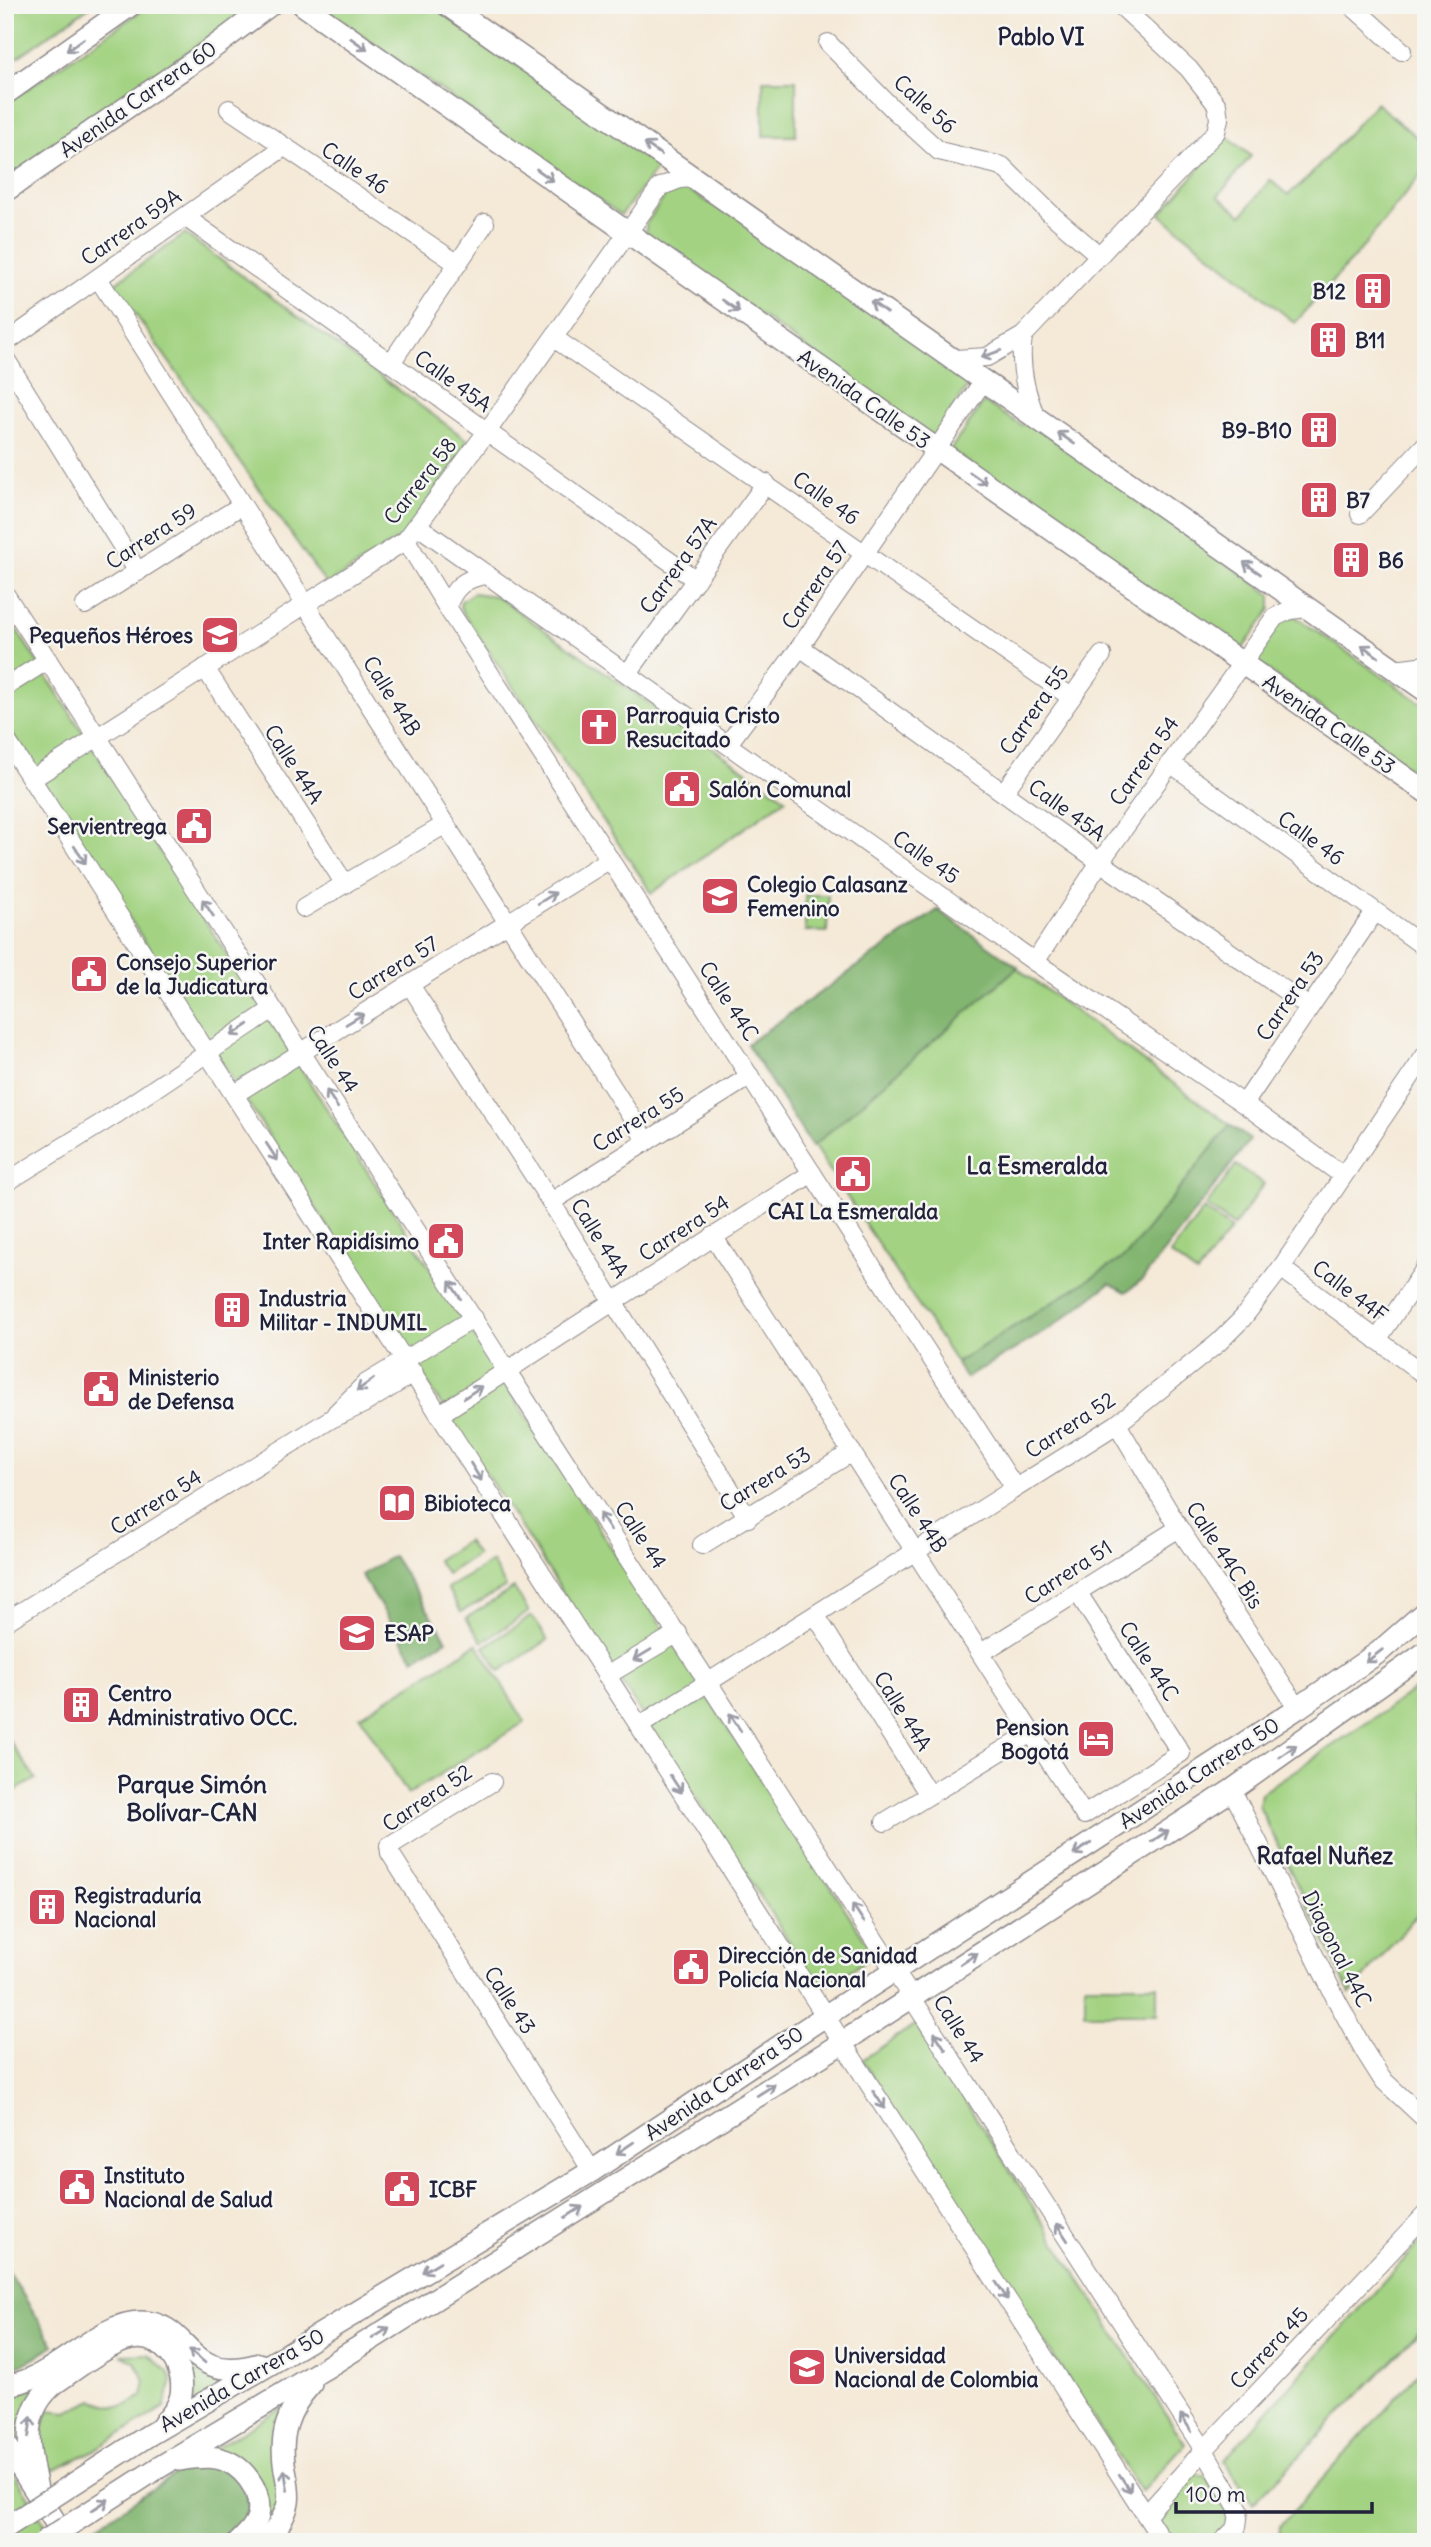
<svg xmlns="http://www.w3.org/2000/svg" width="1431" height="2547" font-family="Delius,sans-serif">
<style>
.green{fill:#a3d382;stroke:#627a5e;stroke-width:2}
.forest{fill:#82b570;stroke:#526c56;stroke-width:2}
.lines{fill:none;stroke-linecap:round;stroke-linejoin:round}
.minor-casing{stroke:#8c8689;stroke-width:20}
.major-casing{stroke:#8c8689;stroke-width:24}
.minor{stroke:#fff;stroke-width:18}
.major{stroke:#fff;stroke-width:21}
.major-bridge-casing{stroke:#8c8689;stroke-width:24;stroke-linecap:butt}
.major-bridge{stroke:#fff;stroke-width:21}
.oneway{stroke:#9c9ca7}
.labels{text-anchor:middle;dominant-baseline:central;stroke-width:5;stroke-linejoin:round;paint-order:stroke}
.street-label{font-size:21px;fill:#22223b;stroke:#f6f6f2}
.poi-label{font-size:21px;font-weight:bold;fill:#22223b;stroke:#f6f6f2;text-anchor:start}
.neighbourhood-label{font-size:23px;font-weight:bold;fill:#22223b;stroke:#f6f6f2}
.quarter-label{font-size:24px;font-weight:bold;fill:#22223b;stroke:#f6f6f2}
</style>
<rect width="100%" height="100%" fill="#f6f6f2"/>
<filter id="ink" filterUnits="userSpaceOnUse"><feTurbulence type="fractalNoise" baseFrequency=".0143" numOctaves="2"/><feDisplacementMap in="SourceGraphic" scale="14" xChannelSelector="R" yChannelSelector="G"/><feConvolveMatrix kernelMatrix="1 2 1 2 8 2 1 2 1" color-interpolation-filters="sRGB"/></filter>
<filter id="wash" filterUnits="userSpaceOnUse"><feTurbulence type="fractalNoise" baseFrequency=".00686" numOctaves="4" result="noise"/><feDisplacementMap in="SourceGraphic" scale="28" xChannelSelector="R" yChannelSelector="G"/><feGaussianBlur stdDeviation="1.57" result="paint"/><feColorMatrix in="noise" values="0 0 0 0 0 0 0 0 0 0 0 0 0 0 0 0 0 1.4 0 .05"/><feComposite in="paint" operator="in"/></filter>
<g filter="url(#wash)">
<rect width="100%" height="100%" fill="#f5e9d7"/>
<g class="green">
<path d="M5,5H92L5,66Z"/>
<path d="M150,5H254L5,181V104Z"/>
<path d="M318,5H432L659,166L621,215Z"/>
<rect x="763" y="80" width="33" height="56"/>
<path d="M1376,103L1426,145V168L1358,253L1295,323L1160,214L1227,137L1251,156L1218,196L1242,215L1270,180L1288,195L1308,178Z"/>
<path d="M671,187H683L708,202L725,207L972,380L933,438L646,234V224Z"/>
<path d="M185,234L470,442L403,536L327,585L114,284Z"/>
<path d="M984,402L1021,425L1033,424L1271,595V609L1240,652L950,450Z"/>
<path d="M473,593L496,596L786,799L652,893L463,613L460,607L461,601Z"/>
<path d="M5,612L875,1955L820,1989L466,1443L5,724Z"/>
<path d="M1293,615L1426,706V781L1253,660L1282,619Z"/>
<path d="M805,895H828L827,932L805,931Z"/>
<path d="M938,910L1230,1125L1126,1256L956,1363L747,1044Z"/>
<path d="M1236,1165L1264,1184L1234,1226L1206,1206Z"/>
<path d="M1204,1209L1231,1229L1197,1274L1170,1254Z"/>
<path d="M467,1541L477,1555L447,1574L437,1560Z"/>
<path d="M492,1562L506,1587L461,1612L447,1588Z"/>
<path d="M514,1588L529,1612L482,1642L466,1618Z"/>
<path d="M532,1616L548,1640L500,1671L484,1647Z"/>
<path d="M477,1644L525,1722L408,1794L360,1716Z"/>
<path d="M1426,1680V1904L1350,1994L1259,1806L1261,1793L1380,1714Z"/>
<path d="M5,1735L36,1779L11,1793L5,1783Z"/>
<rect x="1085" y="1985" width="72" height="29"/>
<path d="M916,2024L1185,2444L1141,2492L862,2060Z"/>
<path d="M1426,2235V2325L1253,2504L1224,2460Z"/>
<path d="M169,2336L232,2379L181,2411Z"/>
<path d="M149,2354L168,2372L172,2381L164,2407L93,2451L48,2472C37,2450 41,2432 48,2410L67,2412L93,2400C116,2407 121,2412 142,2396L145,2381L135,2362L121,2355Z"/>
<path d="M1426,2364V2542H1279L1280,2526Z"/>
<path d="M40,2382C26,2408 17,2422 19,2452L5,2430V2391Z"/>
<path d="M288,2404L282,2500L256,2542H247L210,2451Z"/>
<path d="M5,2459L56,2542H5Z"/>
<path d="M1194,2473L1207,2477L1227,2513L1229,2522C1217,2543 1193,2542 1172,2542L1153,2516Z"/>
</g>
<g class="forest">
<path d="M938,910L1018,967L812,1147L747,1044Z"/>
<path d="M1230,1125L1250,1140L1142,1280L1126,1292L1110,1283L1051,1328L966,1378L956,1363L1126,1256Z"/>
<path d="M393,1556L447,1640L414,1659L361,1575Z"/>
<path d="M5,2266L54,2345C40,2354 22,2370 5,2366Z"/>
<path d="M213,2464L243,2480C252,2510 252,2520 228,2542H103L92,2529L187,2466Z"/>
</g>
</g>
<g filter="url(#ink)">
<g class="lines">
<defs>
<g id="minor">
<path d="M1351,5L1402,51"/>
<path d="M828,43L892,108L939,151L1002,166L1052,215L1100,256"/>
<path d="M229,109L458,264"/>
<path d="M185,217L696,580"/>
<path d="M98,278L646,1140"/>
<path d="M1023,336C1019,365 1024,390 1036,417"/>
<path d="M554,338L1071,697"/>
<path d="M5,343L284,147"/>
<path d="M5,358L138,572"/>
<path d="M955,359L987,357L1023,336L1216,132L1219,119L1217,105L1189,69L1120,5"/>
<path d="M391,363L485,223"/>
<path d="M1360,514L1426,444"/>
<path d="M418,526L1035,962L1244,1104L1342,1175"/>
<path d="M406,540L447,607L1015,1488"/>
<path d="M5,594L1204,2450L1239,2510L1237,2527L1222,2542"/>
<path d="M85,605L242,505"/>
<path d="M447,607C454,587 464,579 485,575"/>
<path d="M800,647L1100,862L1309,1007"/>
<path d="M205,668L345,884"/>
<path d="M1395,669L1426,665"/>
<path d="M628,673L766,483"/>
<path d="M5,687L48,660"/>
<path d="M5,738L1163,2542"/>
<path d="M728,744L800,647L984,380"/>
<path d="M1170,763L1426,948"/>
<path d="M32,779L406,540L486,433L660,187L680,179L694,178"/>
<path d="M1004,792L1102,655"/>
<path d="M304,908L446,824"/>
<path d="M1035,962L1100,862L1275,617L1290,610L1308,608"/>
<path d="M410,985L551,1202L748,1518"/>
<path d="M235,1094L610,859"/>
<path d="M1244,1104L1374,913"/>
<path d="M5,1183L118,1113L273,1009"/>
<path d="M551,1202L750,1076"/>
<path d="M713,1236L1084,1815L1181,1753L1078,1593"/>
<path d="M1281,1268L1426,1376"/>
<path d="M1377,1340L1426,1267"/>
<path d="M336,1413L365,1384L474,1318"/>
<path d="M440,1414L812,1173"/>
<path d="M1117,1424L1179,1528L1298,1708"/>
<path d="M702,1545L852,1452"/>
<path d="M816,1616L929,1795"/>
<path d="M5,1622L331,1419L363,1404L414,1373"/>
<path d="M981,1653L1179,1528"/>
<path d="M606,1676L678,1633"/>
<path d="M639,1726L1117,1424L1218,1343L1242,1319L1281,1268L1426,1054"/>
<path d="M492,1782L389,1846L390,1853L592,2171"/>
<path d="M1232,1790L1336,1999L1365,2052L1382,2079L1426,2120"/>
<path d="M885,1822L1031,1733"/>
<path d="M1146,2515L1204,2450L1426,2214"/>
</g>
<g id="major">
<path d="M303,5L1426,792"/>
<path d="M447,5L1426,691"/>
<path d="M5,94L131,5"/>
<path d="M5,191L206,53L270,5"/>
<path d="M5,2385C52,2383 96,2322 140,2322C193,2321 183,2386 259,2364"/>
<path d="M149,2435L284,2356L592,2171L825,2016L1298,1708L1379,1652L1426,1611"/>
<path d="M5,2443L68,2542"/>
<path d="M179,2460C192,2458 204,2456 217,2458C242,2463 263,2490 258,2516C255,2527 247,2534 239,2542"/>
<path d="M158,2468L324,2369L829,2051L1232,1790L1426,1652"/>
<path d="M38,2494C30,2452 17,2414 55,2383C76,2369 107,2344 131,2339C163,2333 186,2365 181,2395C179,2406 172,2415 164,2423"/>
<path d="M266,2542C275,2531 285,2518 288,2503C290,2492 287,2481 285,2470C279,2436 287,2410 311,2384"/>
</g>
</defs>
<use href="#minor" class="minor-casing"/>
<use href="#major" class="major-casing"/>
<use href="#minor" class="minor"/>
<use href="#major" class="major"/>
<defs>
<g id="major-bridge">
<path d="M5,2528L149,2435"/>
<path d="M43,2542L158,2468"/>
</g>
</defs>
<use href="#major-bridge" class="major-bridge-casing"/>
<use href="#major-bridge" class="major-bridge"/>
</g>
<defs><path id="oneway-shaft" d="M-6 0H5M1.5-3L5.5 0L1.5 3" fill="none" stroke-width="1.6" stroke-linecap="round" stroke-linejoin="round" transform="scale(1.75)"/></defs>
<g class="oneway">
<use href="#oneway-shaft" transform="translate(359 44) rotate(35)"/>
<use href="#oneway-shaft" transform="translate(75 45) rotate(144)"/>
<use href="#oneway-shaft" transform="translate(653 149) rotate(-145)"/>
<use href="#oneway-shaft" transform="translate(545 175) rotate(35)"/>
<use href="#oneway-shaft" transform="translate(731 306) rotate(35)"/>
<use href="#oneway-shaft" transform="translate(879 307) rotate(-145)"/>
<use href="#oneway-shaft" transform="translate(991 354) rotate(160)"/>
<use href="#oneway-shaft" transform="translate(1066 438) rotate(-145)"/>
<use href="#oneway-shaft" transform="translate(978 478) rotate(35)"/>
<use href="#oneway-shaft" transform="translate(1252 568) rotate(-145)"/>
<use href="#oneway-shaft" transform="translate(1370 651) rotate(-145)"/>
<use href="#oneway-shaft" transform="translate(80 855) rotate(57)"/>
<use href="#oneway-shaft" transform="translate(547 898) rotate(-32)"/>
<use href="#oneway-shaft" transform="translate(208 908) rotate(-123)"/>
<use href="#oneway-shaft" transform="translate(355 1019) rotate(-31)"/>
<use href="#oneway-shaft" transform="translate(240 1030) rotate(147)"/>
<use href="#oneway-shaft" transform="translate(332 1099) rotate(-123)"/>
<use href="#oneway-shaft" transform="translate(272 1152) rotate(57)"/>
<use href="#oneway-shaft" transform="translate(455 1290) rotate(-123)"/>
<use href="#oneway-shaft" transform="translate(365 1385) rotate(144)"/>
<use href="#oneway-shaft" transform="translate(473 1392) rotate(-34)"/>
<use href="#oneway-shaft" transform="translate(476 1472) rotate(58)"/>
<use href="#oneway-shaft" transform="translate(605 1522) rotate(-123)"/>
<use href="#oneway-shaft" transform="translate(642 1655) rotate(149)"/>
<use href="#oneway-shaft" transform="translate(1374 1656) rotate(143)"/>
<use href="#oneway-shaft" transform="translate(735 1722) rotate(-123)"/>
<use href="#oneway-shaft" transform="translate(1288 1751) rotate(-35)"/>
<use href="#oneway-shaft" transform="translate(676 1784) rotate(57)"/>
<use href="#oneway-shaft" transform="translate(1160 1836) rotate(-33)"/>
<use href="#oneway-shaft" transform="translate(1082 1849) rotate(147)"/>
<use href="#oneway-shaft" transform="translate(858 1913) rotate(-123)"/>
<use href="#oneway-shaft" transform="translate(969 1959) rotate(-33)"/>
<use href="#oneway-shaft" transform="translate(940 2041) rotate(-123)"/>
<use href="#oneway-shaft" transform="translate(766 2090) rotate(-32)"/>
<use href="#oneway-shaft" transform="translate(879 2100) rotate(57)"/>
<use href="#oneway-shaft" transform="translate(625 2148) rotate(146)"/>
<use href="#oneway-shaft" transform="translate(574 2212) rotate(-32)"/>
<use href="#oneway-shaft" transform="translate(1062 2232) rotate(-123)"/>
<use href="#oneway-shaft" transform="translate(431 2267) rotate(149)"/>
<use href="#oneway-shaft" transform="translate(1002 2291) rotate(57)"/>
<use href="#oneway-shaft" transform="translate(381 2333) rotate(-32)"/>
<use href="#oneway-shaft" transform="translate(197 2356) rotate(-140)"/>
<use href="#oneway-shaft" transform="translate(1186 2423) rotate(-123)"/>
<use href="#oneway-shaft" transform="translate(30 2427) rotate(-82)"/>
<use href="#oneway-shaft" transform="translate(286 2480) rotate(-99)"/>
<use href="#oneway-shaft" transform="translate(1125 2483) rotate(57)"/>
<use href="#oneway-shaft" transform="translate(100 2505) rotate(-33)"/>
</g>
</g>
<defs>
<symbol id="building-square" viewBox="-11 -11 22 22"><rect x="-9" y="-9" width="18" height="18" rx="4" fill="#d1495b" stroke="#f6f6f2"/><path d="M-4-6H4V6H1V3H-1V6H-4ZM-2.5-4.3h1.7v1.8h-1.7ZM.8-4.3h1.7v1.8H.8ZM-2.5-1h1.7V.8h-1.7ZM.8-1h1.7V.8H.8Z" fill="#fff"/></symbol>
<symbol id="school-square" viewBox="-11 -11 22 22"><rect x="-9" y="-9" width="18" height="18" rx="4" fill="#d1495b" stroke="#f6f6f2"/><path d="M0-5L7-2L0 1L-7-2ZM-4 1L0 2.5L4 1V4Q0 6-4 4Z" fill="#fff"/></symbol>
<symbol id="church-square" viewBox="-11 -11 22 22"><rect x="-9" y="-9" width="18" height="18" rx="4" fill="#d1495b" stroke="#f6f6f2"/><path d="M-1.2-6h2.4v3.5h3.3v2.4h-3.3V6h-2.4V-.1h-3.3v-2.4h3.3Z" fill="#fff"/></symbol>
<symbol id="civic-square" viewBox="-11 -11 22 22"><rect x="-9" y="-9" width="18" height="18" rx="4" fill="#d1495b" stroke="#f6f6f2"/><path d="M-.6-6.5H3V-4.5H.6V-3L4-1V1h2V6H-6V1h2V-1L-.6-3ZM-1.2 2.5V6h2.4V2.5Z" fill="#fff"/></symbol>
<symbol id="library-square" viewBox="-11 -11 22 22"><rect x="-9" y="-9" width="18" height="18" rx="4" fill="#d1495b" stroke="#f6f6f2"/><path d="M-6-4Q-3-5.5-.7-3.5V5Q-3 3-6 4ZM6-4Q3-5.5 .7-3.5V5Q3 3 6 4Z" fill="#fff"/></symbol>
<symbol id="university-square" viewBox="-11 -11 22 22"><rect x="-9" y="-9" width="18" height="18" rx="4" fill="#d1495b" stroke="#f6f6f2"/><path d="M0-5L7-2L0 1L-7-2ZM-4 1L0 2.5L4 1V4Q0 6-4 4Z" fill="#fff"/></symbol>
<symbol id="hotel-square" viewBox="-11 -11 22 22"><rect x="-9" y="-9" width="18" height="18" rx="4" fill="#d1495b" stroke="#f6f6f2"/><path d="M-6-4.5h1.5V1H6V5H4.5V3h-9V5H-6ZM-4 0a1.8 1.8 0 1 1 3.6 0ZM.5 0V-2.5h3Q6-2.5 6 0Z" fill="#fff"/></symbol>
</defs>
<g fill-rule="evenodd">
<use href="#building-square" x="1351" y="269" width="44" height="44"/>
<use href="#building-square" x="1306" y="318" width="44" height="44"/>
<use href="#building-square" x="1297" y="408" width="44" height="44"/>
<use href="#building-square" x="1297" y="478" width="44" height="44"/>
<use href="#building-square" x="1329" y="538" width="44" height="44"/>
<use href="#school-square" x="198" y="613" width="44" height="44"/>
<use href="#church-square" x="577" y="705" width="44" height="44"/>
<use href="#civic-square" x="660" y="767" width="44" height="44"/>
<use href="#civic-square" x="172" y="804" width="44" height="44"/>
<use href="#school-square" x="698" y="874" width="44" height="44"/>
<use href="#civic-square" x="67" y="952" width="44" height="44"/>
<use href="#civic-square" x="831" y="1152" width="44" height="44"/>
<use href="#civic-square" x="424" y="1219" width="44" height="44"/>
<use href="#building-square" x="210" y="1288" width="44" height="44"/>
<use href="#civic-square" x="79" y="1367" width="44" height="44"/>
<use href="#library-square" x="375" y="1481" width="44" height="44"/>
<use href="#university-square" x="335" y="1611" width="44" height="44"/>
<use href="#building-square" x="59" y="1683" width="44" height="44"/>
<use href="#hotel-square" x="1074" y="1717" width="44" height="44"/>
<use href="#building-square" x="25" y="1885" width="44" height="44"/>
<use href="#civic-square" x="669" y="1945" width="44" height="44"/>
<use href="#civic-square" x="55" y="2165" width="44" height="44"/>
<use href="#civic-square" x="380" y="2167" width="44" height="44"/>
<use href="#university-square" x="785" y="2345" width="44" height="44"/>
</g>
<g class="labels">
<g class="street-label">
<text transform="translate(138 99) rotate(-35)">Avenida Carrera 60</text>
<text transform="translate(925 104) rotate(42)">Calle 56</text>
<text transform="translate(355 168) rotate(34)">Calle 46</text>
<text transform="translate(131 227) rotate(-35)">Carrera 59A</text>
<text transform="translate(453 381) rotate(36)">Calle 45A</text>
<text transform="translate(864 399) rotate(35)">Avenida Calle 53</text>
<text transform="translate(420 481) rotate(-52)">Carrera 58</text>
<text transform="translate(826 498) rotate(35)">Calle 46</text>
<text transform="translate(151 536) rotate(-33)">Carrera 59</text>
<text transform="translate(678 565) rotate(-54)">Carrera 57A</text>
<text transform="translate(815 585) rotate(-56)">Carrera 57</text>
<text transform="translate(392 696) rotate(58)">Calle 44B</text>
<text transform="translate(1034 710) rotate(-55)">Carrera 55</text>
<text transform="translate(1329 724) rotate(35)">Avenida Calle 53</text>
<text transform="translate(1144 761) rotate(-55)">Carrera 54</text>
<text transform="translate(294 764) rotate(57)">Calle 44A</text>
<text transform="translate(1067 810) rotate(36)">Calle 45A</text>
<text transform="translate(1311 838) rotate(36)">Calle 46</text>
<text transform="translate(926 857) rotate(35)">Calle 45</text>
<text transform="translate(393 968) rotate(-32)">Carrera 57</text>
<text transform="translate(1290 996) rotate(-56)">Carrera 53</text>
<text transform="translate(729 1001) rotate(57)">Calle 44C</text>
<text transform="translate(333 1059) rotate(57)">Calle 44</text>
<text transform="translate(638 1119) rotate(-32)">Carrera 55</text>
<text transform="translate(684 1228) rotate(-33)">Carrera 54</text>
<text transform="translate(600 1238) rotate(58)">Calle 44A</text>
<text transform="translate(1350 1291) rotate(37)">Calle 44F</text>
<text transform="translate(1070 1425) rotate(-33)">Carrera 52</text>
<text transform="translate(765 1479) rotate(-32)">Carrera 53</text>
<text transform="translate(156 1502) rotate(-32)">Carrera 54</text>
<text transform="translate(918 1513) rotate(57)">Calle 44B</text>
<text transform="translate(641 1535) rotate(57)">Calle 44</text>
<text transform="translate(1225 1555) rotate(57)">Calle 44C Bis</text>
<text transform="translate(1068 1572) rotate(-33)">Carrera 51</text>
<text transform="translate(1149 1661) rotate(57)">Calle 44C</text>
<text transform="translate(903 1711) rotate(58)">Calle 44A</text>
<text transform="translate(1199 1773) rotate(-33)">Avenida Carrera 50</text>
<text transform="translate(427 1798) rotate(-34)">Carrera 52</text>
<text transform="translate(1337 1949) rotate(63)">Diagonal 44C</text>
<text transform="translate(510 2000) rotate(57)">Calle 43</text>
<text transform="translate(959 2029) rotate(58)">Calle 44</text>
<text transform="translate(724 2083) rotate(-34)">Avenida Carrera 50</text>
<text transform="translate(1269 2348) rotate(-47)">Carrera 45</text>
<text transform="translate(242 2380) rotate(-30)">Avenida Carrera 50</text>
</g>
<g class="poi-label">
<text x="1346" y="291" text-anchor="end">B12</text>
<text x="1355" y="340">B11</text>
<text x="1292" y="430" text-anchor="end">B9-B10</text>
<text x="1346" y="500">B7</text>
<text x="1378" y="560">B6</text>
<text x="193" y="635" text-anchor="end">Pequeños Héroes</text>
<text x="626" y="715">Parroquia Cristo<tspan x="626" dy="24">Resucitado</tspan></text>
<text x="709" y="789">Salón Comunal</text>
<text x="167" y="826" text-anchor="end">Servientrega</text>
<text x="747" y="884">Colegio Calasanz<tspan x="747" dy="24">Femenino</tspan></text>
<text x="116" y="962">Consejo Superior<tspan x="116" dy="24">de la Judicatura</tspan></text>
<text x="853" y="1211" text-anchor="middle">CAI La Esmeralda</text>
<text x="419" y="1241" text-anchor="end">Inter Rapidísimo</text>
<text x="259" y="1298">Industria<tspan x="259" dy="24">Militar - INDUMIL</tspan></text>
<text x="128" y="1377">Ministerio<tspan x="128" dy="24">de Defensa</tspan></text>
<text x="424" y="1503">Bibioteca</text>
<text x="384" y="1633">ESAP</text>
<text x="108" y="1693">Centro<tspan x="108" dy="24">Administrativo OCC.</tspan></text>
<text x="1069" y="1727" text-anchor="end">Pension<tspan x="1069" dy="24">Bogotá</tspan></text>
<text x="74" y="1895">Registraduría<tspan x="74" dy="24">Nacional</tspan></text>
<text x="718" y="1955">Dirección de Sanidad<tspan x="718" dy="24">Policía Nacional</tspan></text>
<text x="104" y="2175">Instituto<tspan x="104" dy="24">Nacional de Salud</tspan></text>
<text x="429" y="2189">ICBF</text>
<text x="834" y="2355">Universidad<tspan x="834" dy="24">Nacional de Colombia</tspan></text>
</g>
<g class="neighbourhood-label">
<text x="1041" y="36">Pablo VI</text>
<text x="1037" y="1165">La Esmeralda</text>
<text x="1325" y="1855">Rafael Nuñez</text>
</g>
<g class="quarter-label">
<text x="192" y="1784">Parque Simón<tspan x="192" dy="28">Bolívar-CAN</tspan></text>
</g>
</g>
<rect width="1431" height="2547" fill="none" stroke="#f6f6f2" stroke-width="28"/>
<path d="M1176 2502v10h196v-10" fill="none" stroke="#22223b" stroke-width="3.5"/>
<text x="1186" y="2502" font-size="21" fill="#22223b" stroke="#f6f6f2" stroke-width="5" paint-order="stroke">100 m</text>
</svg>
